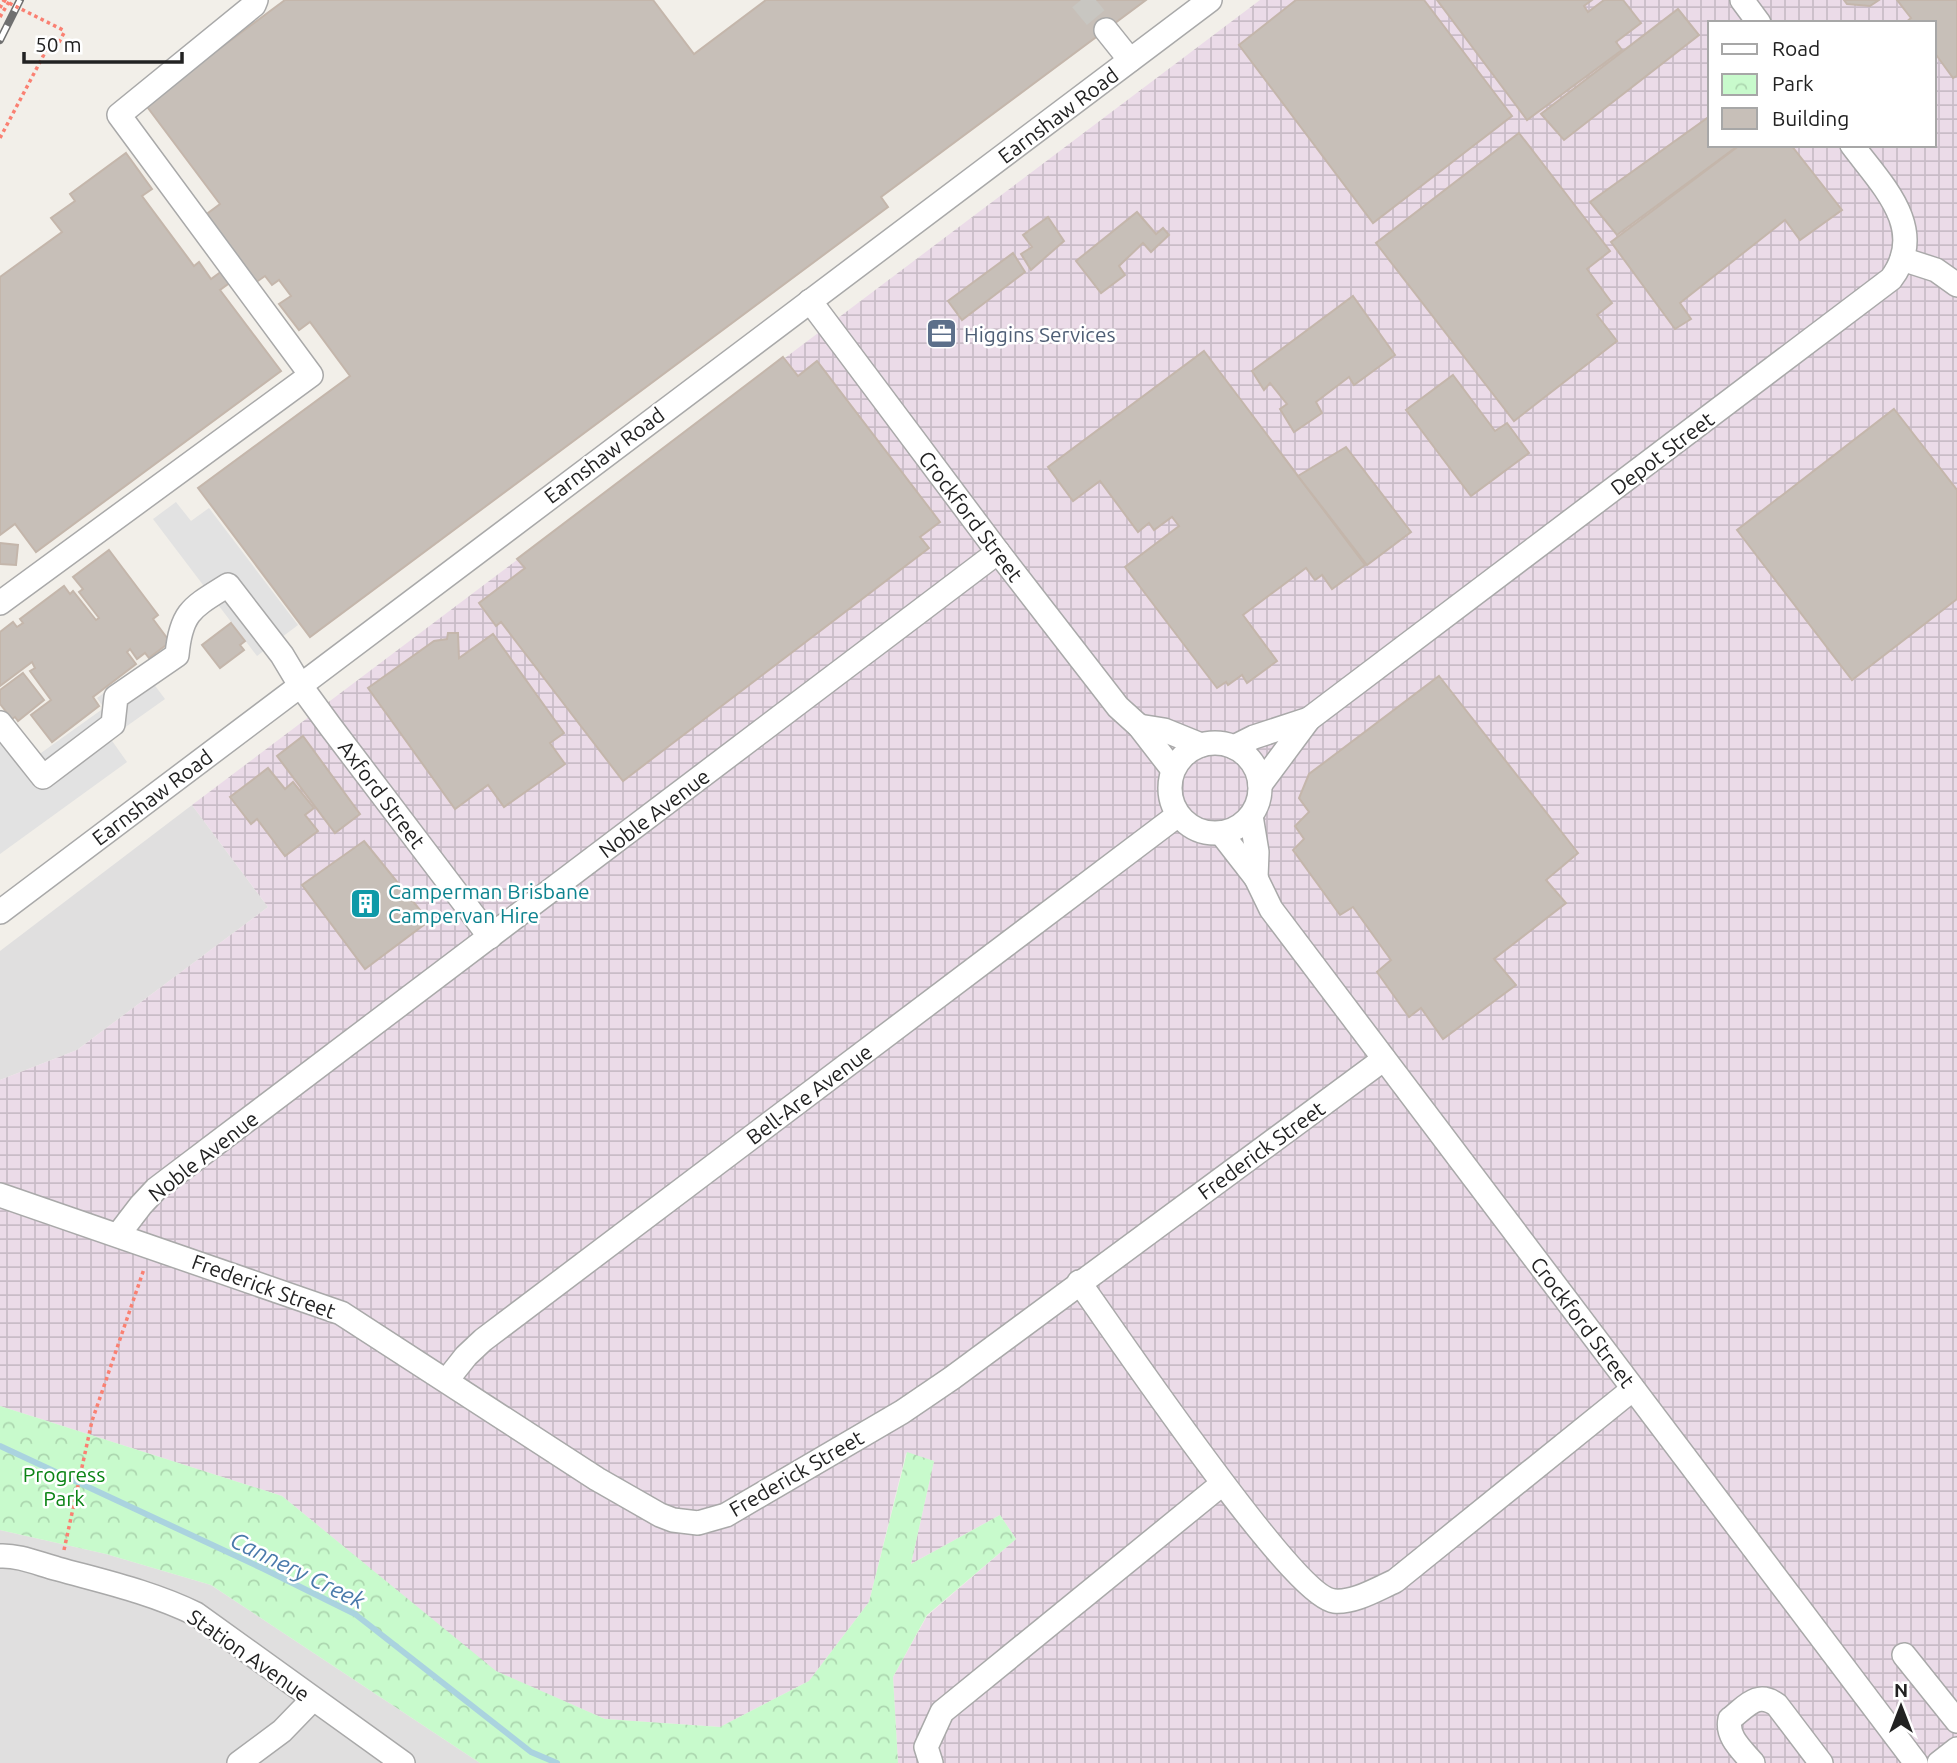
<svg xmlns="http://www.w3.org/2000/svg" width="1957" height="1763" font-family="Ubuntu,sans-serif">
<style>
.residential{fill:#e0dfdf}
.industrial{fill:url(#industrial-grid);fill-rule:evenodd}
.park{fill:url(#park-crowns)}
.parking{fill:#e2e2e2}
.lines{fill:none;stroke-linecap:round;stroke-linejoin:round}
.stream{stroke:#aad3df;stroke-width:6}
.building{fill:#c7bfb8;stroke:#c4b6ab;stroke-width:2}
.minor-tunnel{stroke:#c8c6c1;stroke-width:23;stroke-dasharray:23 11;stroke-linecap:butt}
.minor-casing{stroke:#a9a9a9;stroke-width:26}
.path{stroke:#fa8072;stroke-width:3.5;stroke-dasharray:3.5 3.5;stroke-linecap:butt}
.minor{stroke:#fff;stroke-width:23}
.rail-casing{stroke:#707070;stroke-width:8}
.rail{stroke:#fff;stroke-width:5;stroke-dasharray:16;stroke-linecap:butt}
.path-bridge{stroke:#fa8072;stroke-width:3.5;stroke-dasharray:3.5 3.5;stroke-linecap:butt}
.labels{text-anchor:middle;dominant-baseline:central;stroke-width:5;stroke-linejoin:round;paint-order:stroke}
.street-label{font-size:21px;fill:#222;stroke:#fff}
.service-label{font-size:21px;fill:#4e5e75;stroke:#fff;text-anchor:start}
.culture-label{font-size:21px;fill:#0d838f;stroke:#fff;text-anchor:start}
.park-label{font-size:21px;fill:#0c8416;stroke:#fff}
.water-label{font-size:23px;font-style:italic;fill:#4a7aab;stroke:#fff}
</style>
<defs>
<pattern id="industrial-grid" width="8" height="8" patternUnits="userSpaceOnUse" patternTransform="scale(1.75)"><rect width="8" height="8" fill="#ebdbe8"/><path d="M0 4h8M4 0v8" fill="none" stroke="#c9bcc7"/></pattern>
<pattern id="park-crowns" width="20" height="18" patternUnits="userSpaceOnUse" patternTransform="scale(1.75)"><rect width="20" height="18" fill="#c8facc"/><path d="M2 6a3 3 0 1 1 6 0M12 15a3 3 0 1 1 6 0" fill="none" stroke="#acd6af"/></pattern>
</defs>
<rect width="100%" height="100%" fill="#f2efe9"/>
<g class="residential">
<path d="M192,805L268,907L77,1050L0,1080V951Z"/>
<path d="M0,1530L106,1554L211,1585L480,1763H0Z"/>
</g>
<path class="industrial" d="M1260,0H1957V1763H898L893,1677L927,1616L1016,1539L1000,1515L911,1564L934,1461L906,1453L869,1602L809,1681L720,1727L605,1719L495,1671L282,1496L0,1406V1080L77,1050L268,907L192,805ZM1710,23H1934V145H1710Z"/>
<path class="park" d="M0,1406L282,1496L496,1671L605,1719L720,1727L809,1681L869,1602L907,1452L934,1461L911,1564L1000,1515L1016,1539L927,1615L893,1677L898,1763H480L211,1585L106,1554L0,1530Z"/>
<g class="parking">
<path d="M176,502L191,521L209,508L298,625L257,656L153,519Z"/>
<path d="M141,667L165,699L110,738L127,762L0,854V711L34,758L104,708L97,698Z"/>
</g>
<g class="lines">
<path class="stream" d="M0,1446L264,1569L355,1614L531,1752L557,1763"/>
</g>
<g class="building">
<path d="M285,0H653L694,54L766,0H1146L881,197L888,207L310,637L198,488L350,376L310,322L299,330L279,304L291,296L279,280L272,285L265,276L255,283L204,216L220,204L145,104Z"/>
<path d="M1296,0H1424L1512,116L1373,223L1239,45Z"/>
<path d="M1437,0H1592L1584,6L1588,12L1604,0H1623L1641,23L1616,42L1622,50L1527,120Z"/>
<path d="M1844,0H1879L1870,6L1847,4Z"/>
<path d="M1897,0H1957V76L1953,78L1937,56L1934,58V23H1905L1911,18Z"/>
<path d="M1678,9L1699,35L1564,140L1541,114Z"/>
<path d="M1710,116V145H1739L1617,235L1590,202Z"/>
<path d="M1519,133L1610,251L1587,269L1612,303L1597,315L1617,341L1514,421L1376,243Z"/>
<path d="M1740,145H1791L1842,210L1800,240L1785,220L1680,303L1691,319L1675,329L1611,242Z"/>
<path d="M126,153L152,189L142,196L194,266L199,262L211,279L237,260L246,271L220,290L281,371L36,552L15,524L0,535V277L62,232L51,218L75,201L70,194Z"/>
<path d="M1137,212L1156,234L1163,228L1169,235L1151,252L1143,243L1119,266L1125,275L1101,293L1076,261Z"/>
<path d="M1048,217L1064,241L1031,270L1021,254L1032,247L1023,235Z"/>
<path d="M1013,253L1025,272L962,320L948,301Z"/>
<path d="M1353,296L1395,355L1354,385L1349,377L1316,402L1322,413L1294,432L1280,409L1287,404L1270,383L1264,390L1252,371Z"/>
<path d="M1204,351L1365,565L1332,589L1322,575L1315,580L1306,568L1243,615L1277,661L1247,683L1242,675L1228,685L1226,682L1217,688L1125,567L1179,526L1172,517L1154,530L1149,523L1138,532L1100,481L1073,501L1048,467Z"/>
<path d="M783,357L798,376L817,361L940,522L920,537L929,548L623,781L501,622L496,626L479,603L525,568L517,559Z"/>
<path d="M1453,375L1495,431L1507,423L1529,453L1471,496L1406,410Z"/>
<path d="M1894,409L1957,490V599L1852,680L1737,530Z"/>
<path d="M1346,447L1411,532L1367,565L1298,476Z"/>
<path d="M0,543L18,545L16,565L0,564Z"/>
<path d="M109,550L158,615L153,619L170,642L149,658L145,653L137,659L130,649L127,652L136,664L93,697L99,706L52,742L31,715L51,700L30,671L35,668L32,662L0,686V632L13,622L17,627L23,623L20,619L64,586L70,594L73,591L96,620L99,618L79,592L83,589L73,577Z"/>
<path d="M231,623L245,641L240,645L244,650L220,668L202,645Z"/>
<path d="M448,633H458L459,658L493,634L564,733L550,743L565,764L504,807L488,785L455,809L368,688L434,641L447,639Z"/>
<path d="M23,673L44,700L18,721L15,717L12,719L0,704V690Z"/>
<path d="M1439,676L1578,853L1546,880L1566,903L1494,959L1516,985L1443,1039L1421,1008L1409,1017L1377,972L1391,960L1353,907L1340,915L1293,850L1304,839L1295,826L1309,812L1299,798L1309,774Z"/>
<path d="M303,736L360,814L335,833L277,756Z"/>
<path d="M268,768L285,789L293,782L314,808L305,815L318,831L285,856L257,819L251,824L230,797Z"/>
<path d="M364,841L429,921L365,969L302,885Z"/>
</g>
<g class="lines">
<path class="minor-tunnel" d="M1081,0L1106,30"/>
<defs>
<g id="minor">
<path d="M1742,0L1759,23"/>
<path d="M1106,30L1130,60"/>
<path d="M1902,259L1936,270L1957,285"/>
<path d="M810,301L998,552L1118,707L1139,726L1173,770"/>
<path d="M0,603L311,375L119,115L254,5L256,0"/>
<path d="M0,723L43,777L113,724L116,697L177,655C181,611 193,607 228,585L282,655L300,685L330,726L490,937"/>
<path d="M1139,726L1164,730L1201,745"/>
<circle cx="1215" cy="788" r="45"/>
<path d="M1234,747L1254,737L1309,719"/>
<path d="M1260,785L1309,719L1891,279C1929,229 1881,184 1852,145"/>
<path d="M1251,816L1257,852L1256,878"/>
<path d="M1221,833L1256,878L1271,909L1916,1763"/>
<path d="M0,912L1210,0"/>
<path d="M0,1195L341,1313L597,1479L660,1515L673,1520L698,1523L726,1515L902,1412L952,1378L1384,1059"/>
<path d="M118,1235L141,1205L156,1189L998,552"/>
<path d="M1079,1282C1113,1329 1293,1597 1334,1601C1354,1603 1377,1589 1395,1581L1633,1389"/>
<path d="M447,1380L466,1356L483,1340L1178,815"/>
<path d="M0,1556C19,1555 39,1564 58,1569C105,1582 151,1592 196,1614L403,1763"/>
<path d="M1904,1655L1957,1721"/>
<path d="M239,1763L282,1731L313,1699"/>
<path d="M931,1763L926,1747L942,1712L1222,1484"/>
<path d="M1753,1763C1742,1750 1726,1737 1730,1719C1746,1707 1757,1690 1777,1705L1821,1763"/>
<path d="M1939,1763L1957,1749"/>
</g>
</defs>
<use href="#minor" class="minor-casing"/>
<g class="path">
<path d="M0,8L4,0"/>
<path d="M0,17L10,0"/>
<path d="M0,138L50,43L57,46L65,31"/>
<path d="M64,1550L92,1421L144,1269"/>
</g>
<use href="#minor" class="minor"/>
<defs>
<path id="rail" d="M0,40L20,0"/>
</defs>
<use href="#rail" class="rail-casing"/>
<use href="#rail" class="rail"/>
<path class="path-bridge" d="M3,0L65,31"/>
</g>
<defs>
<symbol id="office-square" viewBox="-11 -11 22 22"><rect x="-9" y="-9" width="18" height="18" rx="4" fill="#5c6f8a" stroke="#fff"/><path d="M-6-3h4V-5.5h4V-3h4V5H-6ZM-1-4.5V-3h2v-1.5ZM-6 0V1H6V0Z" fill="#fff"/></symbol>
<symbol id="building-square" viewBox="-11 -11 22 22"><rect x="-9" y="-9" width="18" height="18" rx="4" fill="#0f9aa8" stroke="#fff"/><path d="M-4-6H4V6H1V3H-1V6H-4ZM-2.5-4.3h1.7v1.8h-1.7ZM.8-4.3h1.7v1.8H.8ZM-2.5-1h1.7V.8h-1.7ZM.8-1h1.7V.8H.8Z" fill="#fff"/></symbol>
</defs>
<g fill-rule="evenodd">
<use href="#office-square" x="924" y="316" width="35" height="35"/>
<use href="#building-square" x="348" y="886" width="35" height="35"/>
</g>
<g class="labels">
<g class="street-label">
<text transform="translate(1058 115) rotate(-37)">Earnshaw Road</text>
<text transform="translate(1662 453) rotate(-37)">Depot Street</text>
<text transform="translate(604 455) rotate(-37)">Earnshaw Road</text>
<text transform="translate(971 516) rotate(53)">Crockford Street</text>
<text transform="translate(382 794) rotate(53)">Axford Street</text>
<text transform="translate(152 797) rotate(-37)">Earnshaw Road</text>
<text transform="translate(654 813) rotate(-37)">Noble Avenue</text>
<text transform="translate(809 1094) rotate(-37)">Bell-Are Avenue</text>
<text transform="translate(1261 1150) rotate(-36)">Frederick Street</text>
<text transform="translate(203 1156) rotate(-38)">Noble Avenue</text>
<text transform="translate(264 1286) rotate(20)">Frederick Street</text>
<text transform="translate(1583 1322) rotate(53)">Crockford Street</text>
<text transform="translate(796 1473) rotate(-30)">Frederick Street</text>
<text transform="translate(249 1655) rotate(35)">Station Avenue</text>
</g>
<g class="service-label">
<text x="964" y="334">Higgins Services</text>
</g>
<g class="culture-label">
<text x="388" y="891">Camperman Brisbane<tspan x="388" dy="24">Campervan Hire</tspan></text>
</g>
<g class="park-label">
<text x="64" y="1474">Progress<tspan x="64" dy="24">Park</tspan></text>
</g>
<g class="water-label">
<text transform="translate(298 1570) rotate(26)">Cannery Creek</text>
</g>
</g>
<rect x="1708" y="21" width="228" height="126" fill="#ffffff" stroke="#a7a7a7" stroke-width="2"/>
<rect x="1722" y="44" width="35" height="10" fill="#ffffff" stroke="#a7a7a7" stroke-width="2"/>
<text x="1772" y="56" font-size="21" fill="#222222">Road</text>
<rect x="1722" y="74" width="35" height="21" fill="url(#park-crowns)" stroke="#a7a7a7" stroke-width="2"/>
<text x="1772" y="91" font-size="21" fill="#222222">Park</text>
<rect x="1722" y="108" width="35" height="21" fill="#c7bfb8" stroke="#a7a7a7" stroke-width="2"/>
<text x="1772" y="126" font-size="21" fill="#222222">Building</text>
<g transform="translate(1901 1707)" stroke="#ffffff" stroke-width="5" paint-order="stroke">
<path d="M0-5L12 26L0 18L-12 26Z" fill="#222222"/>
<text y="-10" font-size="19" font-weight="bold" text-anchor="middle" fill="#222222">N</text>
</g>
<path d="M24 52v10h158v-10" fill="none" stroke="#222222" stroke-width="3.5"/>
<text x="35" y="52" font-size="21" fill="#222222" stroke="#ffffff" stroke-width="5" paint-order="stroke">50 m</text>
</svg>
